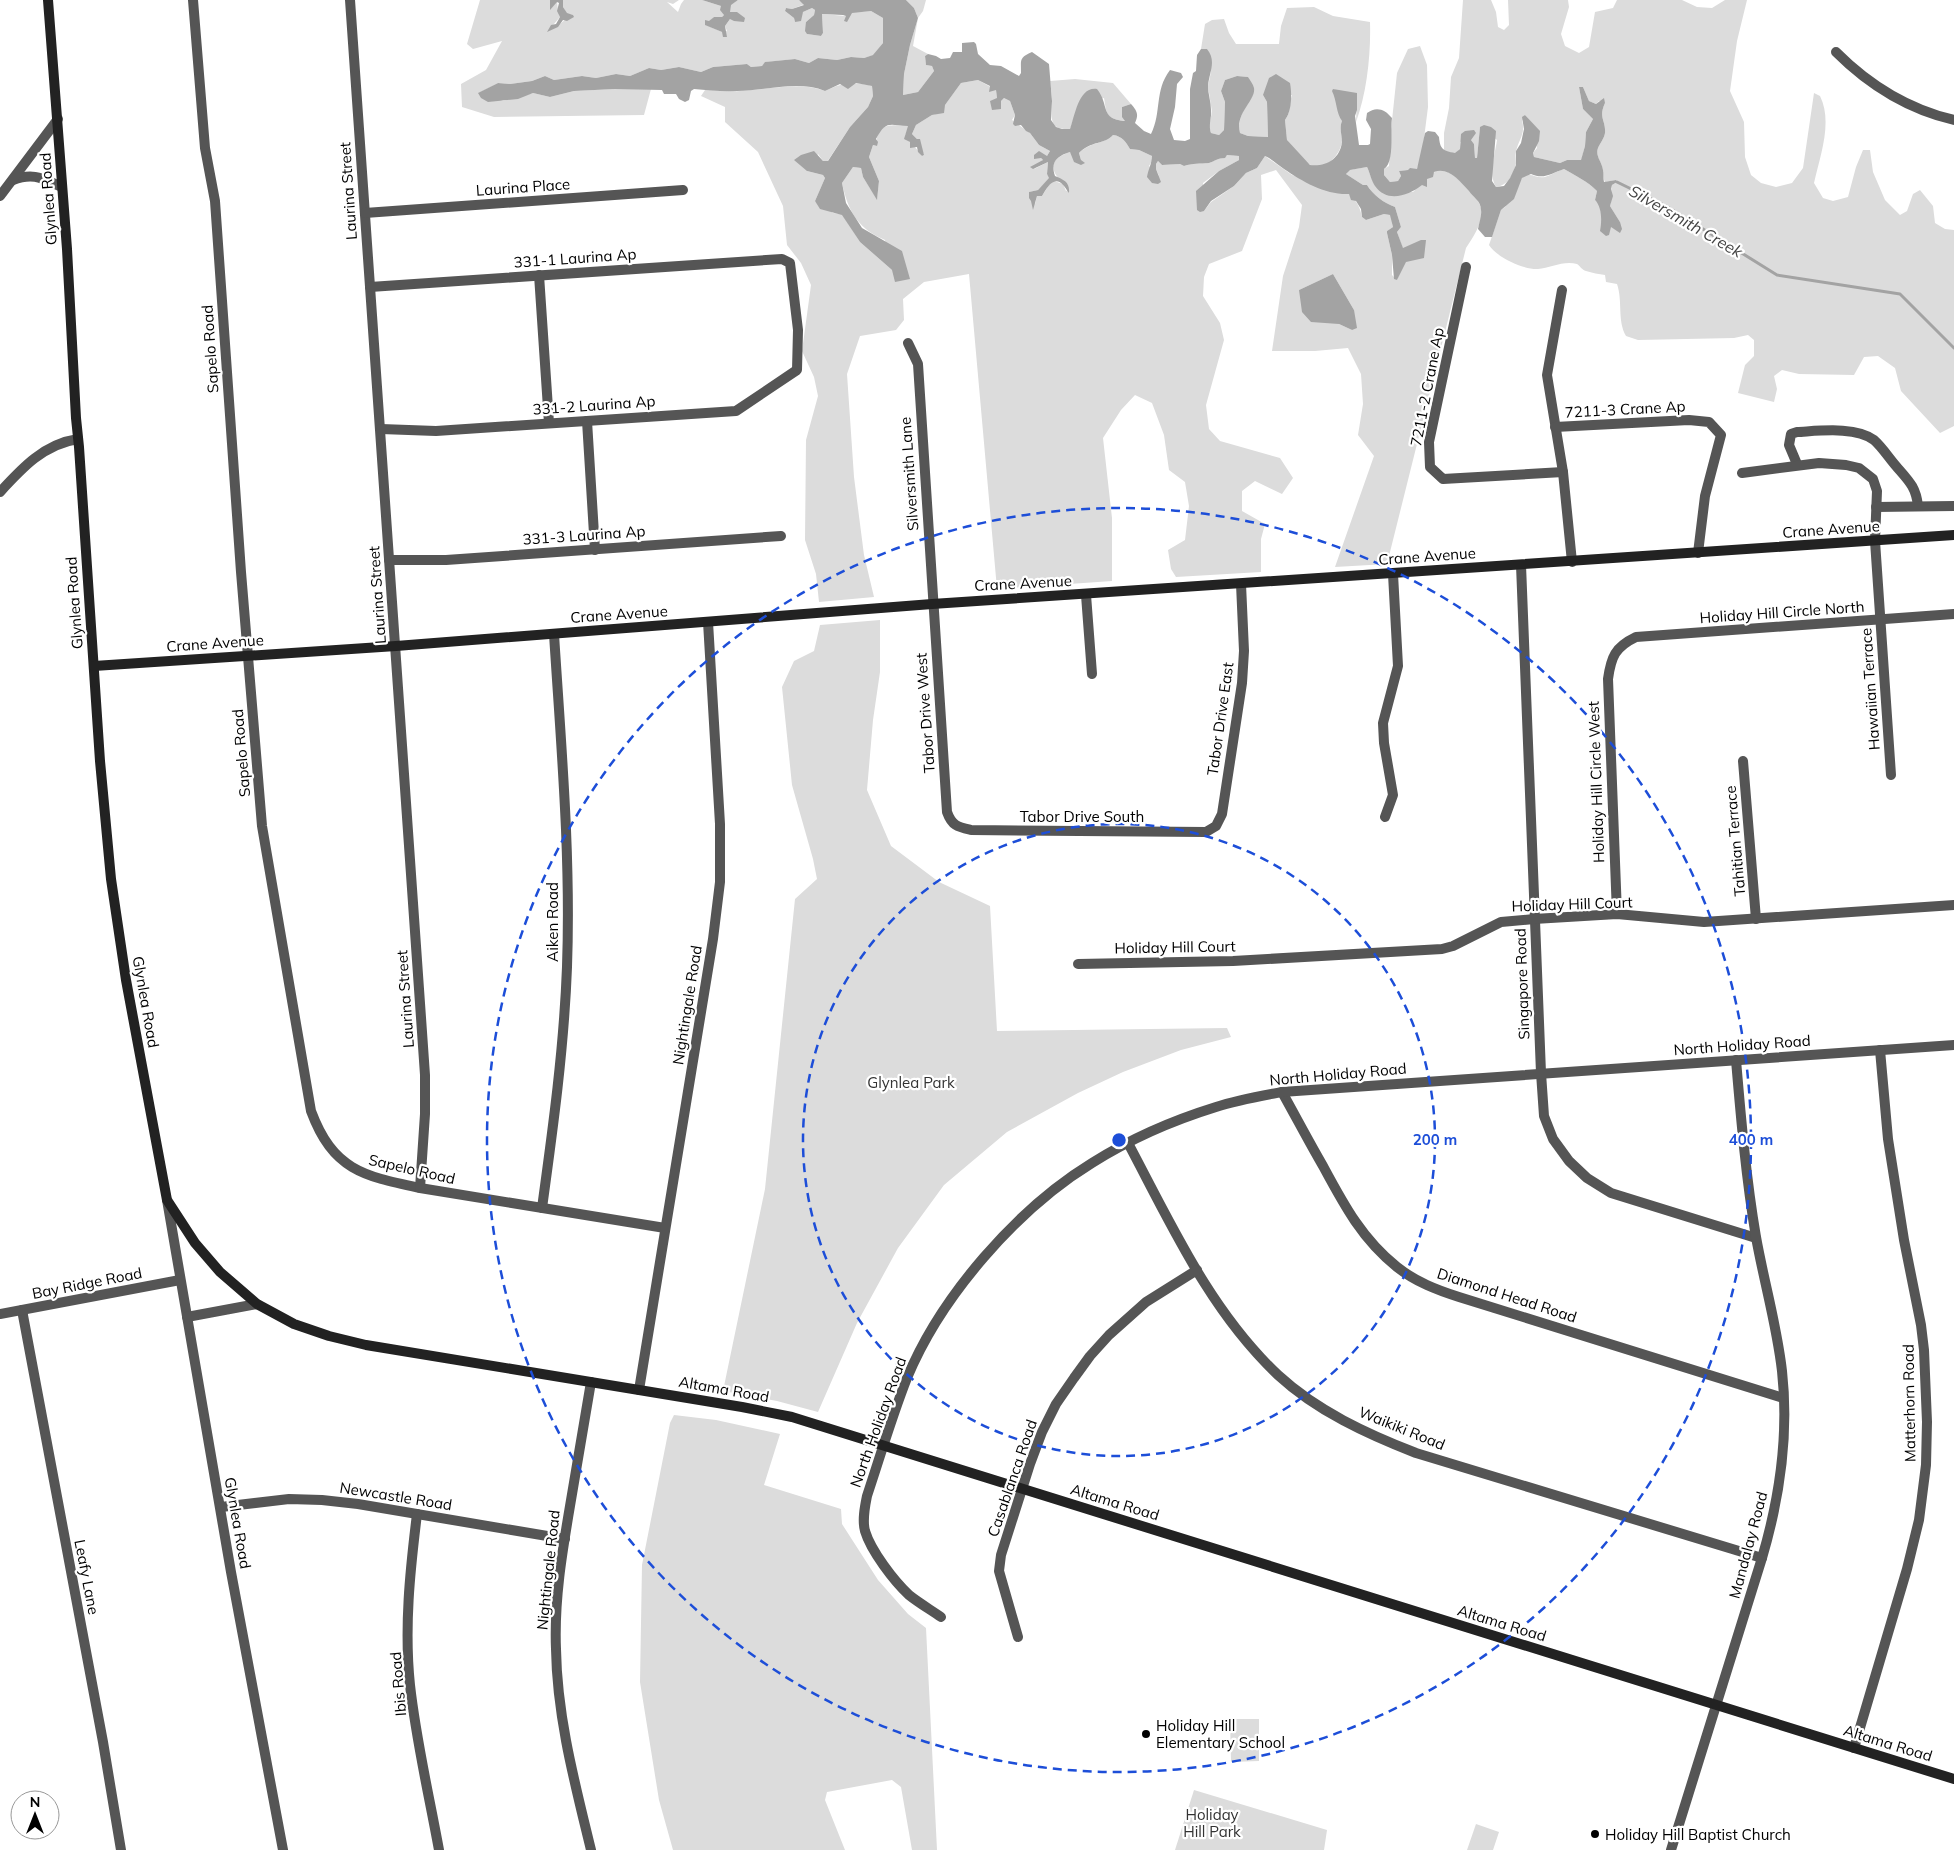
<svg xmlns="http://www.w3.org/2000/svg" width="1954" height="1850" font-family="Mulish,sans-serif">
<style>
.green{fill:#dcdcdc;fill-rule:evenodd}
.water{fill:#a3a3a3}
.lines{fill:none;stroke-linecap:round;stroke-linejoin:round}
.stream{stroke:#a3a3a3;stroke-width:3}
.street{stroke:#555;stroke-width:10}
.secondary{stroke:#222;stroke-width:10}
.ring{fill:none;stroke:#1d4ed8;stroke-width:2.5;stroke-dasharray:9 6}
.poi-dot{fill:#000;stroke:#fff;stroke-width:2}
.labels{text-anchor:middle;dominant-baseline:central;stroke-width:4.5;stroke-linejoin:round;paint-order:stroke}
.street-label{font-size:15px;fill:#000;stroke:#fff}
.park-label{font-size:15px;fill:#333;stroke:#fff}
.poi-label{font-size:15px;fill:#000;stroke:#fff;text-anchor:start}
.water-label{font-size:16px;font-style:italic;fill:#444;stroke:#fff}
.centre{fill:#1d4ed8;stroke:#fff;stroke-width:2.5}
.ring-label{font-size:15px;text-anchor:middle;font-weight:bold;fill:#1d4ed8;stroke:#fff;stroke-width:4.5;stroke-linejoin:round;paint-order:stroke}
</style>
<rect width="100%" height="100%" fill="#fff"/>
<g class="green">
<path d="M480,0H550V9L557,1L558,11L560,17L548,31C558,27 563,20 573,15L567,14L563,7V0H679L673,4L667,2L678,12L681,4L684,0H702L721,6L724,15L722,17H714L706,25L722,32L727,31L725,26L730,19V5L738,0H799L805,4L792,9L786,8L785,11L794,18L795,22L803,12L812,8L815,10L814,15L806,22L807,34L821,36L823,33L822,14L846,16L852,12L871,11L883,18V43L874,55L864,58L851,57L837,60L818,58L809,63L795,59L766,62L762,66L751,67L747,64L713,67L701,72L679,67L661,70L649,68L630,76L616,74L596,78L582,76L554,80L545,76L532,81L510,84L498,83L479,93L503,101L533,93L550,97L574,91L615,89H651L644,115L494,117L462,107L461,84L486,70L502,41L473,49L467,44Z"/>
<path d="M906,0H926L923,11L918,18L913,46L928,54L925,56L926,65L932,66L934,71L918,92L903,95L904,74L910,45L918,18L914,8Z"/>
<path d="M1463,0H1491L1496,12L1498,27L1504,30L1509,25L1508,0H1568L1569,7L1561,34L1565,46L1579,53L1589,47L1595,12L1613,8L1617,0H1682L1697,7L1712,8L1725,0H1747L1737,41L1730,91L1744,122L1745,157L1751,175L1761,183L1776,187L1792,183L1803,168L1814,93L1820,96C1833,122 1820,156 1814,183L1823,198L1833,201L1848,197L1856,167L1863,150H1870L1873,172L1885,200L1900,215L1907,211L1913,194L1920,190L1933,206L1935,223L1945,229L1954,230V426L1940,433L1901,391L1895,368L1878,356L1864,357L1854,375L1799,374L1782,370L1774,376L1777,389L1774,402L1738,393L1745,365L1754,356V340L1748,335L1734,338L1638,340L1626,336C1617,320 1623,302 1617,284L1606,282L1605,275C1599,274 1592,273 1586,271C1582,270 1580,266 1577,264C1564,260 1550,268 1538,269C1524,270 1496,257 1489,245L1501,210L1505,207L1522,178C1531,171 1535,179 1545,177C1551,175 1557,171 1564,169C1576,176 1587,181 1597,191L1595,200L1600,204L1602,221L1620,232V222L1610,206C1613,197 1610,191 1612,185L1617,182L1616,180L1605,182C1603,178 1604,175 1603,170C1602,163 1595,156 1598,148C1600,143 1604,139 1605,133C1606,120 1598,118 1605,103L1599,101L1596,104L1589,101L1583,87H1579L1583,109L1593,119L1586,132L1585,146L1581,161L1567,160L1560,163L1534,157L1533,153L1537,148L1531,122L1525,115L1522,121C1526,134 1518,140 1516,152C1515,156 1516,160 1516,164C1513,176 1508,185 1496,187C1488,174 1495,155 1497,140L1480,127L1477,158H1475L1474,144L1471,140L1460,142V149L1455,154L1444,151V133L1449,108L1451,77L1459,58Z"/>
<path d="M1314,7L1333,16L1370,22C1371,53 1367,93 1356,122L1357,98L1333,89L1342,121C1339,128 1342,134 1342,141C1341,155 1323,174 1309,164C1302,159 1295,150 1289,144L1287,140L1285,120C1291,112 1289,104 1292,95H1263L1267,102L1268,137L1248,136L1240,133C1237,118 1245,107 1253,95L1248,77L1237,76L1225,80L1221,91L1225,102L1224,130L1219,135L1211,133L1209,126L1212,112L1208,86L1211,72L1207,49H1201L1205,24L1212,20L1224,19L1229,33L1236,44H1279L1281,26L1287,8Z"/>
<path d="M1420,46L1427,65L1428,107L1422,154L1417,169L1399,171L1401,176L1398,181L1390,182L1384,175V169L1389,166L1391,130L1397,73L1408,49Z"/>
<path d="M1075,79L1113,83L1131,104L1122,107L1126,121C1106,119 1107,116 1104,98L1079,104L1070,129C1048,130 1052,118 1052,102C1052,95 1051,88 1050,81Z"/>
<path d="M978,80L996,90L997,98L1001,101L1004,98L1010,101L1015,115L1012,120L1030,133L1039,145L1050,151L1047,156L1041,158L1043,160L1034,169L1048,162L1047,174L1050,178L1038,190L1029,192L1035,204L1037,196H1042L1051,182L1054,181L1063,184L1066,191L1069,189C1053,175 1043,161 1070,152L1081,160L1079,153C1090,142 1107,143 1113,135C1122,136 1126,142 1130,149L1139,150L1152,156V161L1149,166L1159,176L1156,169V164L1158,161L1162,165L1180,164L1184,166C1193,163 1200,164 1209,163C1215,161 1218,158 1224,158L1227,155L1239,156V160L1219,171L1203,183L1204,211L1211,202L1234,186L1246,173L1257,168L1265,156L1292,175L1349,194C1357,201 1360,207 1362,217L1366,220L1384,214L1391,215L1393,227L1387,231V233L1392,255V275L1397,280L1411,245L1403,249L1397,232L1401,227L1395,207C1384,203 1373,195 1367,185H1363L1346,174L1349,170L1367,167L1374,184L1413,192C1419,187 1433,170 1440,170C1452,169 1479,197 1481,208C1484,222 1473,237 1466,248L1387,564L1335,567L1374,456L1358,435L1363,404L1361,374L1348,348L1315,351H1272L1283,276L1299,227L1302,205L1276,170L1261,175L1262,199L1242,251L1209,264L1204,277L1203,296L1220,323L1224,340L1206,405L1209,429L1220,441L1280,458L1293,478L1282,494L1255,481L1242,491V511L1265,524L1261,539V572L1176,577L1171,569L1168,550L1185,540L1189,506L1185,482L1169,470L1164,435L1152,403L1135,395L1121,410L1103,438L1112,518V581L997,589L969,274L924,282L903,299L904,320L896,330L860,336L847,374L854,477L864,555L874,597L819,602L816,574L805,540L806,440L818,396L814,377L802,351L811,285L801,263L787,245L783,206L758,152L725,122V107L701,96L705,90C716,90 728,92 740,91C767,90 799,81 825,91C841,83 854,81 872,86L873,96L868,107L850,127L827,162L823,161L818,154L807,171L823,175L825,178L815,201L833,213L842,214L860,242L892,270L885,240C858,229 848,211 842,183L853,167L861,168L863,177L877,199L879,181L869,157L873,145L877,146C875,122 891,125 909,126L905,136C910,143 917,148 922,156L924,155L917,139L912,134L916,125L932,115L939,113L961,83ZM1333,274L1354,310L1352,330L1339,324L1299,290Z"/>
<path d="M880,620V672L873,720L867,790L891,846L939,882L990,906L997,1031L1227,1028L1231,1037L1181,1050L1123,1072L1078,1093L1007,1132L944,1185L898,1248L857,1323L818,1412L777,1401L723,1391L765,1189L795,899L817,879L813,859L792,785L782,687L794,661L814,651L820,625Z"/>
<path d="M674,1415L716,1420L780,1434L764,1485L841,1509L842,1524L878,1580L908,1614L926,1628L937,1850H912L901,1787L892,1780L827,1792L825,1800L845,1850H673L659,1800L640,1682L642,1565L670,1423Z"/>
<path d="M1230,1719H1259V1761L1231,1762Z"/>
<path d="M1194,1790L1327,1830L1324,1850H1175Z"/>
<path d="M1476,1824L1499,1832L1493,1850H1467Z"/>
</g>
<g class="water">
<path d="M550,0H563V7L567,13L573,15L574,17L567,21L563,20L558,27L547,32L551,25L556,24L560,17L557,11L559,3L557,2L550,10Z"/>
<path d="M702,0H738L731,5L730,12H737L745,18L744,22L734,21L730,19L725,26L727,37H723L722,32L705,25V20L709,21L714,17H722L724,15L720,10L721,6Z"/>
<path d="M799,0H906L914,8L918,18L910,45L904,74L903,95L918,92L934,71L932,66L926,65L925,56L928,54L936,56L941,59L950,58L953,52H962V43L974,42L976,44L978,54L990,65L1001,66L1019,76L1021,73C1021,59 1019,58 1032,52L1049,64L1052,101L1051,120L1056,127L1062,129H1070C1075,115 1079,86 1097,89C1110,105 1099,119 1125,121L1122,117V107L1131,104C1137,111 1139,114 1135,123L1144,131L1151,134C1162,112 1154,91 1170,70L1181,73L1183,77L1177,84L1175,107L1170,129L1174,140L1185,141L1190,139V89L1193,73L1196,71L1197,55L1201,49H1207C1217,61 1209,73 1208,86C1208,94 1211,102 1211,110C1212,118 1208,124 1211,133L1219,135L1224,130L1225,102L1221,91L1225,80L1237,76L1248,77C1250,80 1253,84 1254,88C1256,101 1235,112 1240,133L1248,136L1268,137L1267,102L1263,95L1269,78L1276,74L1290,83C1292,94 1292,111 1285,120L1287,140L1310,165C1326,167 1340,159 1342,142C1342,135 1339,128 1342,121C1336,113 1337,101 1332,91L1333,89L1357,93V110L1355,116L1359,145H1368L1370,144L1371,129L1366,120L1367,113C1376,106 1385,109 1392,118C1390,131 1395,162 1384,169V175L1390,182L1398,181L1401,176L1399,171L1408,170L1410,168L1417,169L1425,133L1428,131L1435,132L1439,137C1440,149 1443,151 1455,153L1460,149L1461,134L1465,131L1474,130L1476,133L1471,140L1474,144L1475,158H1477L1480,127L1484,125L1491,127L1496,131L1492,181L1496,187L1504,186L1510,178L1516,165V151L1521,143L1524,129L1522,117L1525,115L1540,131L1539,141L1533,153L1534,157L1560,163L1567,160H1581L1585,146L1586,132L1593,119L1583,109L1579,87H1583L1589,101L1596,104L1604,98L1605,103C1598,118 1606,120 1605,133C1604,139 1600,143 1598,148C1595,156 1602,162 1603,170C1604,174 1603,177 1604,182L1616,180L1617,182L1612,185L1611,189L1613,196L1610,206L1620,222L1622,229L1620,233L1611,227L1609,235L1606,236L1600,231C1602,221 1602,207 1595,200L1597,191C1587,181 1576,176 1564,169C1552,173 1544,180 1531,174L1522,178L1514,199L1501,210L1492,237H1485L1478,229C1479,223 1482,216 1481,210C1481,201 1473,197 1469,191C1460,181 1448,166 1434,172L1433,177L1427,179V187L1422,185C1408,196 1387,203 1375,186C1371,180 1370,173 1367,167L1350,170L1346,174L1363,185H1367C1373,195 1384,203 1395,207L1401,227L1397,232L1403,248L1421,240H1426L1424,258L1406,262L1397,280L1394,279L1392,255L1387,233V231L1393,227L1390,215L1384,214L1366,220L1362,217L1361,209L1356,201L1351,200L1349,194C1326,195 1303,182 1284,169C1278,165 1272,159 1265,156L1257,168L1246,173L1234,186L1211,201L1204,211L1200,212L1197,210L1196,191L1219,171L1239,160V156L1227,155L1225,158C1218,158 1215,161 1209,163C1200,164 1193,163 1184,166L1180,164L1162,165L1158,161L1156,164V169L1161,182L1158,184L1152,183L1147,177C1148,170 1152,163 1152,156L1139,150L1130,149C1126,142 1122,136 1113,135C1106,144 1090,141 1079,153L1081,160L1085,163L1081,165L1074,162L1070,152C1057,156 1050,162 1055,176C1064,180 1070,182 1069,193C1067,191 1066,188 1064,186C1054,174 1047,188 1042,196H1037L1033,210L1031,201L1029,198V192L1038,190L1049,178L1047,174L1048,162L1033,169L1030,167L1043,160L1041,158L1034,159V155L1039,151L1047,156L1050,151L1039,145L1030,133L1026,131L1021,125L1015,126L1013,124L1015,115L1010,101L1004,98L1001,101V109L992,110L990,101L997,98L996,90L989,92L990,86L978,80L961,83L945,105L944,113L932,115L916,125L912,134L917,139H920L924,155L922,156L918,152L917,147L910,148V142L904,139L908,126C889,125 886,120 876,139L878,142L877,146L873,145L869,157L879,181L877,200L863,177L861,168L853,167L842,183L846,203L862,228L902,251L910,279L895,282L892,270L860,242L842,215L820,209L815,201L825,178L823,175L807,171L794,160L801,155L814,151L823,161H828L850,127L868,107L873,96L872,86L856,83L848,89L840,84L825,91C798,80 765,91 737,91C723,92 708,90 694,89L691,91L689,100L685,102L679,99L676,94H664L662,90L615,89L574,91L550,97L533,93L518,99L488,102L481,98L478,93L498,83L510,84L532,81L545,76L554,80L582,76L596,78L616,74L630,76L649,68L661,70L679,67L701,72L713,67L747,64L751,67L762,66L765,62L795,59L809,63L818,58L837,60L851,57L864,58L873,55L883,43V18L871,11L852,13L847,22L844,21L846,16L843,15L822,14L823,33L821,36L807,34L805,31L806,22L814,15L815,10L812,8L803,12L801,21L795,22L794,18L785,11L786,8L792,9L804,5Z"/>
<path d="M1333,274L1354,310L1357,328L1352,330L1339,324L1311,322L1302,312L1299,290Z"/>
</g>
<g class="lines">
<path class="stream" d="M1617,182L1666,206L1777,275L1900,294L1954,348"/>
<g class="street">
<path d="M193,0L205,148L215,201L241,572L262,826L311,1111C333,1170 363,1176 420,1188L665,1228"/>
<path d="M350,0L425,1075V1114L420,1188"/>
<path d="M1836,52C1870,86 1907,109 1954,120"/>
<path d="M13,180C34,172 43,179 62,187"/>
<path d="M0,196L58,119"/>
<path d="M365,213L683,190"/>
<path d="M1466,267L1429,442L1430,467L1443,479L1563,472"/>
<path d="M539,275L549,423"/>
<path d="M370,287L782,259L790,263L798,330L797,370L736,411L436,431L381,429"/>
<path d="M1562,290L1547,375L1563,472L1572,562"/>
<path d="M908,343L918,364L947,812C952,826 958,827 971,830L1206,832L1216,826L1222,814L1242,683L1244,651L1241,584"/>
<path d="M587,421L595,550"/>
<path d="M1555,427L1689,420L1709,422L1721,435L1705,496L1698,553"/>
<path d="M1797,464L1789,445L1791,434L1797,432C1818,431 1856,426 1874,440C1882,447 1889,458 1896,466C1909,481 1916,487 1918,506"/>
<path d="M1742,473L1819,463L1846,465L1859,468L1873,479L1877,491L1875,541L1891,775"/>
<path d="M0,492C22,468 44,444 78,439"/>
<path d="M1876,507L1954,506"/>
<path d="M389,560H446L781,536"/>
<path d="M1521,565L1541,1073L1544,1116L1553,1139L1569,1161L1587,1178L1611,1193L1756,1238"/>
<path d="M1086,595L1092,674"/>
<path d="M1743,761L1756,919"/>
<path d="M1385,817L1393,795L1384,743L1383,723L1398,666L1393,574"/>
<path d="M1617,914L1608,679C1611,657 1615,647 1636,637L1954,614"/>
<path d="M1078,964L1233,961L1442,949L1453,946L1501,922L1534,919L1617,914L1704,922L1954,905"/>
<path d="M1282,1092C1296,1117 1309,1142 1323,1166C1344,1205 1362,1239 1397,1267C1416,1282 1437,1290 1459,1297L1783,1398"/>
<path d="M1128,1143C1171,1224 1210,1311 1278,1375C1317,1411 1367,1434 1416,1453L1762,1558"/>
<path d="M167,1200L231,1572L283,1850"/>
<path d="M542,1208C553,1128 564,1048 567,967C571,856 561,745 554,634"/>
<path d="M22,1310L103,1742L121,1850"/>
<path d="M0,1314L180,1280"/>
<path d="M187,1317L257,1304"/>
<path d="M639,1390L713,939L720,882V824L708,622"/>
<path d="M221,1507L289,1499L322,1500L358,1504L565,1539"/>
<path d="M417,1514C410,1571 404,1628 410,1685C416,1740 429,1795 439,1850"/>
<path d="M941,1617C931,1610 919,1603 909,1595C894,1581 871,1551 865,1531C862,1520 865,1506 867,1496C880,1457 892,1416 907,1378C941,1296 1017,1209 1092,1163C1130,1139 1174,1120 1216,1107C1237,1100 1260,1096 1282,1092L1954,1045"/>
<path d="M1018,1637L999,1571L1001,1555L1030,1464L1042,1432L1056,1404L1074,1378L1090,1356L1109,1335L1146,1302L1197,1270"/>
<path d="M1854,1748L1907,1569L1919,1520L1926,1465L1927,1422L1924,1350L1921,1325L1904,1240L1888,1139L1880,1050"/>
<path d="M591,1850C575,1784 557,1717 556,1649C554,1601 562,1553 570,1506C577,1465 584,1423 591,1382"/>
<path d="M1671,1850L1762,1558C1780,1497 1789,1434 1782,1371C1777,1326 1764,1282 1756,1237C1746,1178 1741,1119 1736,1060"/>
</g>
<g class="secondary">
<path d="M48,0L67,249L76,418L79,447L100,761L111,879L126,980L167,1200L195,1243L220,1272L257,1304L294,1324L329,1336L366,1345L742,1407L792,1417L1954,1779"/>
<path d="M94,666L396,646L932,604L1954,535"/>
</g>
</g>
<g class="ring">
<circle cx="1119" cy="1140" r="316"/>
<circle cx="1119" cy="1140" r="632"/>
</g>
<g class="poi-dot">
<circle cx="1146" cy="1734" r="5"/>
<circle cx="1595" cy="1834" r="5"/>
</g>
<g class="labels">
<g class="street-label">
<text transform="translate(523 187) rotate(-4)">Laurina Place</text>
<text transform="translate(348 191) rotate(-94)">Laurina Street</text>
<text transform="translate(48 199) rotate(-94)">Glynlea Road</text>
<text transform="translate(575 258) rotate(-4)">331-1 Laurina Ap</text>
<text transform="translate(210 349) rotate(-94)">Sapelo Road</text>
<text transform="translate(1427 387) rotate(-79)">7211-2 Crane Ap</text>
<text transform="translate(594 405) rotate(-4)">331-2 Laurina Ap</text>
<text transform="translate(1625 409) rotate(-3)">7211-3 Crane Ap</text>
<text transform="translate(909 474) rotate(-94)">Silversmith Lane</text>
<text transform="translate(1831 529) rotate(-4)">Crane Avenue</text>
<text transform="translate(584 535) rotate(-4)">331-3 Laurina Ap</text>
<text transform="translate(1427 556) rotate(-4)">Crane Avenue</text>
<text transform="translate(1023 583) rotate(-3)">Crane Avenue</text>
<text transform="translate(377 595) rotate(-94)">Laurina Street</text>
<text transform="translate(74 603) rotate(-94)">Glynlea Road</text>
<text transform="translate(1782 612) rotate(-4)">Holiday Hill Circle North</text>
<text transform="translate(619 614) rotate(-4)">Crane Avenue</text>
<text transform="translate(215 643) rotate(-4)">Crane Avenue</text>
<text transform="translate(1870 689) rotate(-94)">Hawaiian Terrace</text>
<text transform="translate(925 713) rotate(-94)">Tabor Drive West</text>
<text transform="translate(1220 719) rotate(-82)">Tabor Drive East</text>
<text transform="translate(241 753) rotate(-95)">Sapelo Road</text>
<text transform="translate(1596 782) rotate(-92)">Holiday Hill Circle West</text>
<text x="1082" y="816">Tabor Drive South</text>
<text transform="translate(1735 841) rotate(-95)">Tahitian Terrace</text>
<text transform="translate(1572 904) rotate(-2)">Holiday Hill Court</text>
<text transform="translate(552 922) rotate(-90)">Aiken Road</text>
<text transform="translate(1175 947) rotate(-1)">Holiday Hill Court</text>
<text transform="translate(1522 984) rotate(-92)">Singapore Road</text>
<text transform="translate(405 999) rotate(-94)">Laurina Street</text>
<text transform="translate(146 1002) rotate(80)">Glynlea Road</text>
<text transform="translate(687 1005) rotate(-81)">Nightingale Road</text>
<text transform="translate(1742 1045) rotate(-4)">North Holiday Road</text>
<text transform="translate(1338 1074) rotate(-5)">North Holiday Road</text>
<text transform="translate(412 1169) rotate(13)">Sapelo Road</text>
<text transform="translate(87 1283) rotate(-11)">Bay Ridge Road</text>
<text transform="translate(1507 1295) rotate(18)">Diamond Head Road</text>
<text transform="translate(724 1389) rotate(10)">Altama Road</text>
<text transform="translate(1909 1403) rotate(-91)">Matterhorn Road</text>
<text transform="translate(878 1422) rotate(-70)">North Holiday Road</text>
<text transform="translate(1402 1428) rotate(22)">Waikiki Road</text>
<text transform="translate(1012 1478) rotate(-71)">Casablanca Road</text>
<text transform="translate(396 1496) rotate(9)">Newcastle Road</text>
<text transform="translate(1115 1502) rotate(17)">Altama Road</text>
<text transform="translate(238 1523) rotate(80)">Glynlea Road</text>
<text transform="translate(1748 1545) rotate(-75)">Mandalay Road</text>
<text transform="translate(548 1570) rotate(-84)">Nightingale Road</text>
<text transform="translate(87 1577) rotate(79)">Leafy Lane</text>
<text transform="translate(1502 1623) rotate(17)">Altama Road</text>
<text transform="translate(398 1684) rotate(-95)">Ibis Road</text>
<text transform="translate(1888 1743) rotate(17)">Altama Road</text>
</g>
<g class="park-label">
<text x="911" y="1082">Glynlea Park</text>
<text x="1212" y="1814">Holiday<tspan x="1212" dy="17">Hill Park</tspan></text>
</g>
<g class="poi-label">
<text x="1156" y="1725">Holiday Hill<tspan x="1156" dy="17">Elementary School</tspan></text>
<text x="1605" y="1834">Holiday Hill Baptist Church</text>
</g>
<g class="water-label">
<text transform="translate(1686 221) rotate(30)">Silversmith Creek</text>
</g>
</g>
<circle cx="1119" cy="1140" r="8" class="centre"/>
<g class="ring-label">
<text x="1435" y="1145">200 m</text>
<text x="1751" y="1145">400 m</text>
</g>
<g transform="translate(35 1815)"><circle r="24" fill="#ffffff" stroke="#999999"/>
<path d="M0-4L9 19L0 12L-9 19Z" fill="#000000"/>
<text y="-8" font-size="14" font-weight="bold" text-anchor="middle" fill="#000000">N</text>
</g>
</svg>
